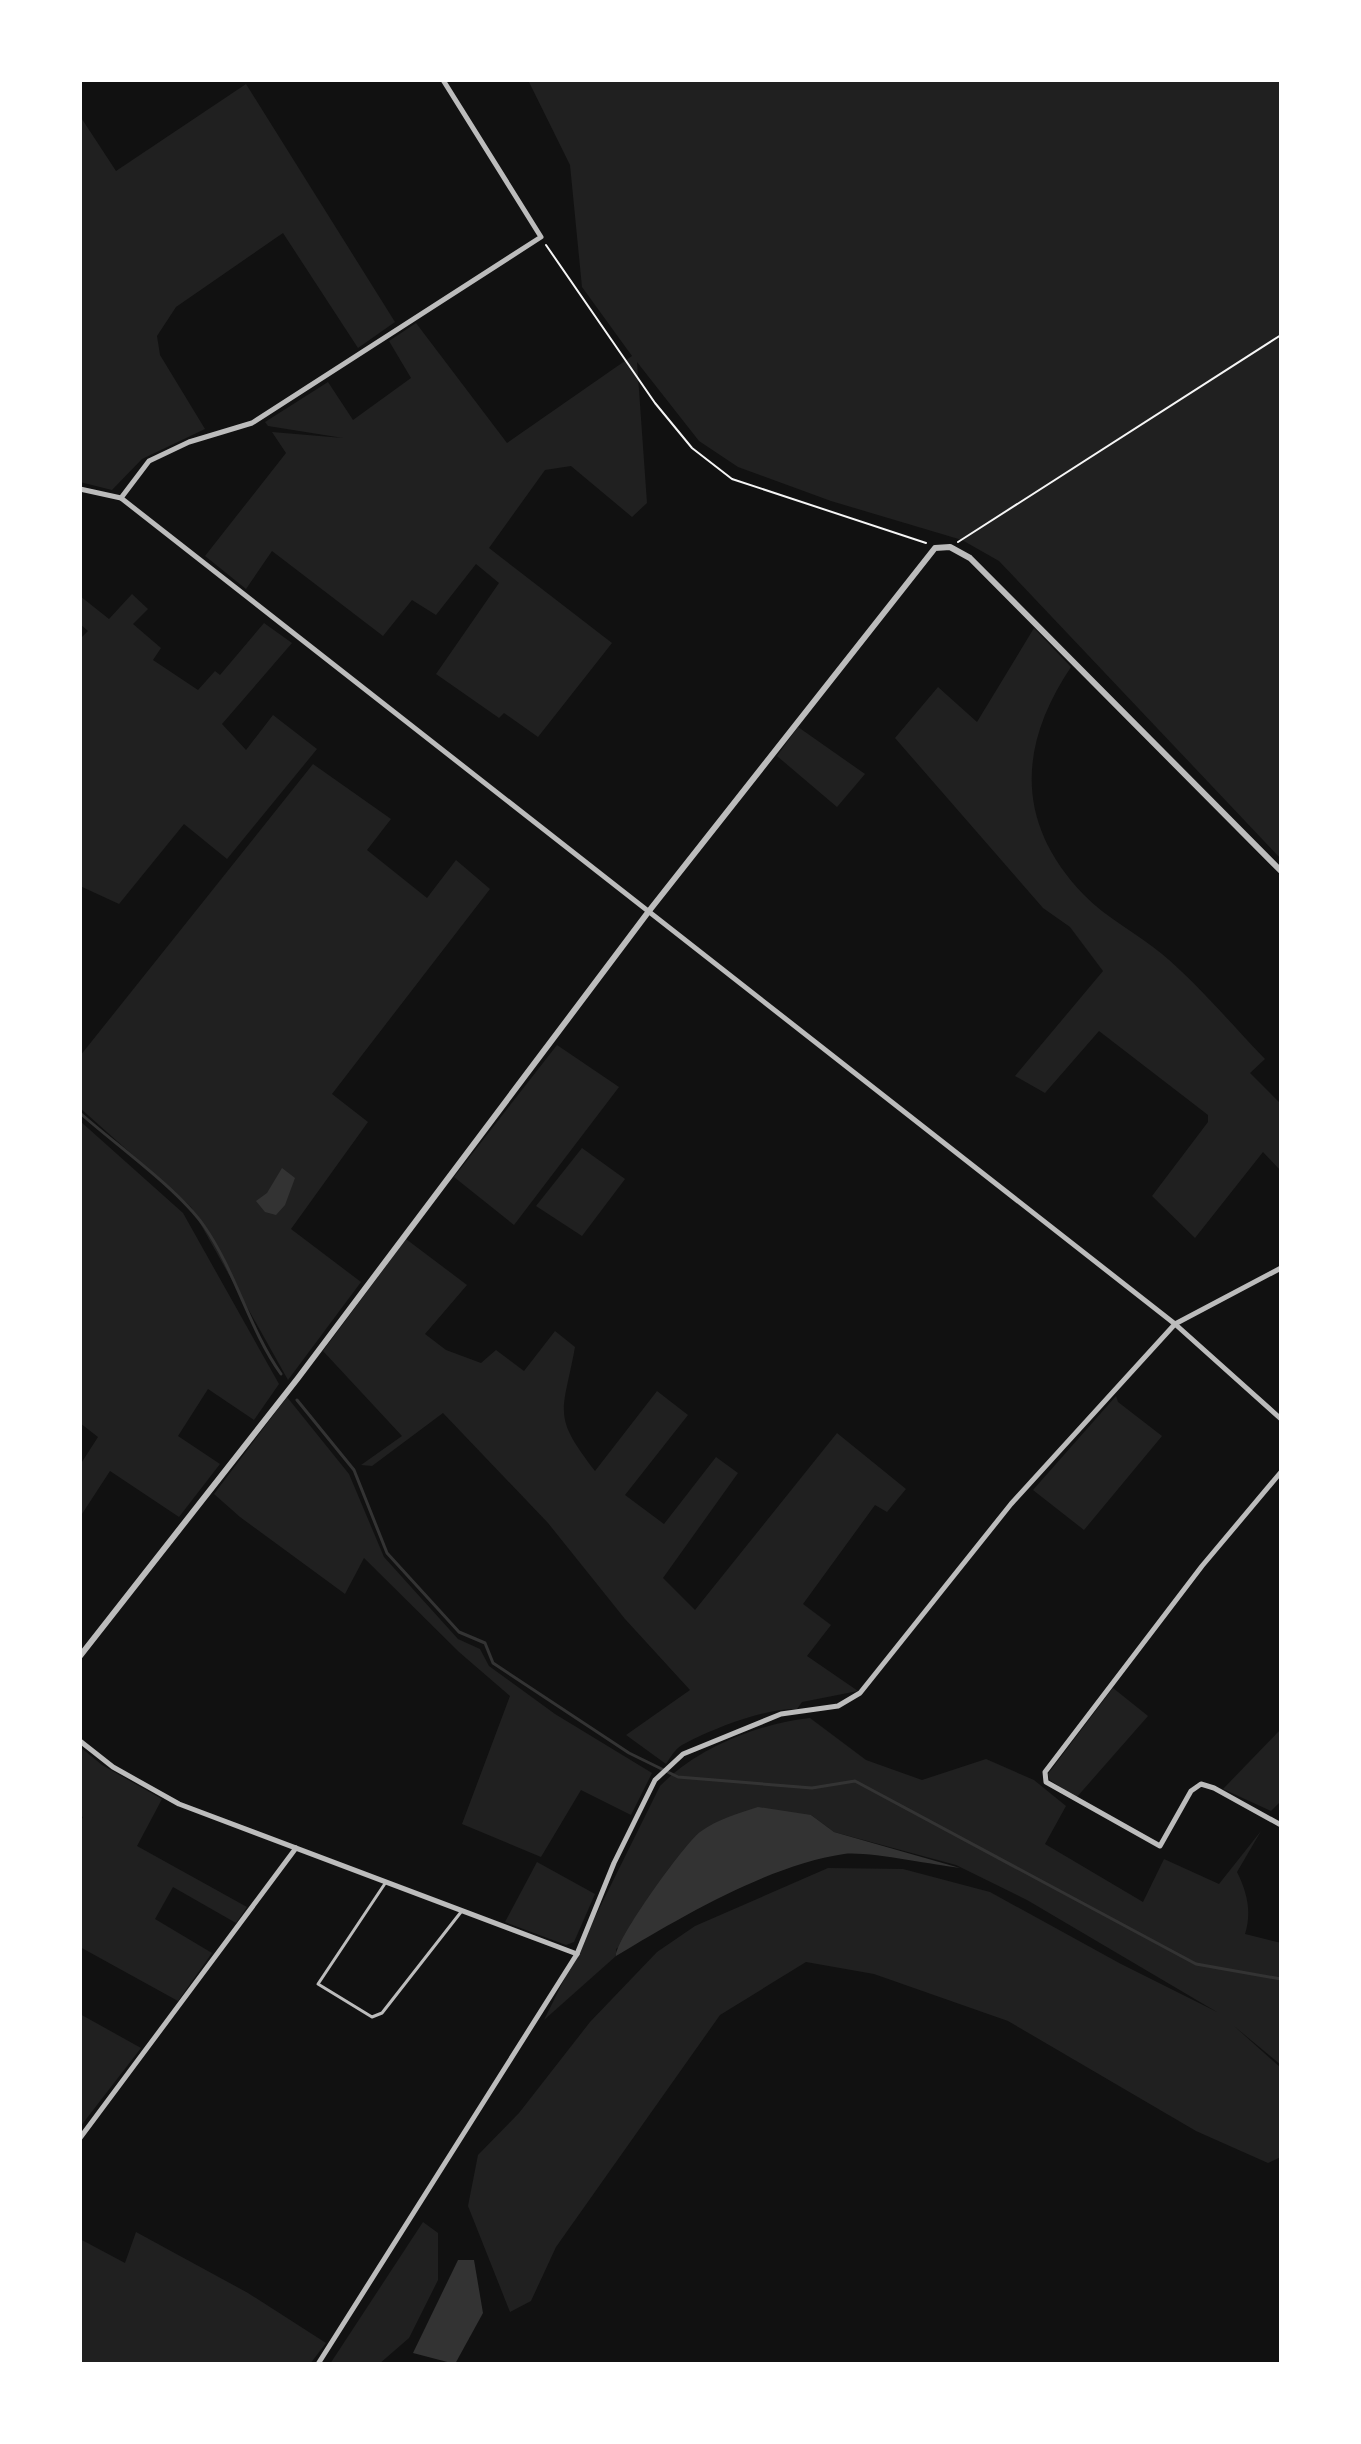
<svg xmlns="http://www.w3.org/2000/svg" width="1361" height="2444" font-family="Barlow,sans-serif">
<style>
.green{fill:#202020}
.water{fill:#333}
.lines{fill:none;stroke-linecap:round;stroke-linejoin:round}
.stream{stroke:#333;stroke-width:3}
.path{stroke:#f5f5f5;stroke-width:2}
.service{stroke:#bcbcbc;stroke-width:3}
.minor{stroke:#bcbcbc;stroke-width:5}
.tertiary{stroke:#bcbcbc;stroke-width:6}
</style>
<rect width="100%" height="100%" fill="#111"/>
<g class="green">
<path d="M528,80H1281V859L999,561L962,540L831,501L738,467L699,441L637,362L647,503L632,517L571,466L545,470L489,548L612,643L538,737L504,713L499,718L436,674L499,583L476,564L436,615L412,600L383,636L272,551L246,589L205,556L286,453L272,432L343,438L268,426L265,422L328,382L353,420L411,378L389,341L416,323L507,443L632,356L582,287L570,165Z"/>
<path d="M246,84L395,322L358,348L283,233L176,307L157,336L160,355L205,429L142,459L112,490L80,482V116L116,171Z"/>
<path d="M132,594L148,609L133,624L161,648L153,660L198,690L215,671L220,675L264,623L292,643L222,724L246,750L273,715L317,749L227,859L184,824L119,904L80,886V639L88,631L80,624V596L109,619Z"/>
<path d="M1034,628L1071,667C1018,746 1015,823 1084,895C1106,918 1137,933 1162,954C1199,985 1231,1024 1265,1059L1250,1073L1281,1104V1171L1263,1152L1195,1238L1152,1196L1208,1122V1115L1099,1031L1045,1093L1015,1076L1103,971L1070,927L1043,908L895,738L938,687L977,722Z"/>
<path d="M798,727L865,774L837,807L777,756Z"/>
<path d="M313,764L391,819L367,850L427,898L456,860L490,889L332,1094L368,1122L291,1229L361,1282L288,1380L191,1207L80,1108V1056Z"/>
<path d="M557,1045L619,1087L514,1225L454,1177Z"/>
<path d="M80,1121L183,1213L279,1384L254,1420L208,1389L178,1436L220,1464L179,1517L110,1471L80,1517V1465L98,1437L80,1423Z"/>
<path d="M582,1148L625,1179L582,1236L536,1206Z"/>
<path d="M406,1239L467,1285L425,1334L446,1350L481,1363L496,1350L524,1371L555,1331L575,1347C563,1414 551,1414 595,1471L657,1391L688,1415L625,1495L664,1524L716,1457L738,1473L663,1578L695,1610L837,1433L906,1489L887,1512L875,1505L803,1604L831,1625L807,1656L858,1691L802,1702L797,1709C765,1708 711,1729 682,1745C675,1749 670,1758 666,1764L626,1735L690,1690L625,1619L548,1523L443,1413L372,1466L361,1465L402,1436L323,1351Z"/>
<path d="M1116,1396L1118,1402L1162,1436L1084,1530L1033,1490Z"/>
<path d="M287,1397L349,1474L384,1557L458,1639L480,1649L489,1666L555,1714L652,1773L631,1815L581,1790L541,1857L462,1824L510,1696L459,1652L364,1558L345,1594L240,1517L214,1494Z"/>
<path d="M1113,1688L1148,1716L1076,1798L1050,1780L1048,1774Z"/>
<path d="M810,1718L866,1760L922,1780L986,1759L1034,1780L1066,1806L1045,1844L1143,1902L1164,1859L1219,1884L1261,1831L1237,1872C1247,1892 1252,1912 1245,1934L1281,1943V2065L1234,2026L1281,2068V2157L1268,2163L1196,2131L1008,2021L874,1974L806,1962L720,2015L556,2247L531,2301L510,2312L468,2206L478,2155L519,2113L590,2022L657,1952L695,1926L828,1868L903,1869L990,1892L1121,1964L1217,2012L1027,1900L956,1865L834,1832L811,1815L616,1949V1956L544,2020L660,1786C697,1748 757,1724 810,1718Z"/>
<path d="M1281,1729V1801L1271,1811L1223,1789Z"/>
<path d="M80,1747L102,1765L162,1799L137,1846L247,1907L236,1923L173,1887L155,1919L212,1953L178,2001L80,1947V1823L83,1817L80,1815Z"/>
<path d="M537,1862L595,1894L574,1942L566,1945L505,1922Z"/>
<path d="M80,2014L141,2048L80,2127Z"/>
<path d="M423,2222L438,2233V2280L409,2338L379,2364H330Z"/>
<path d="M136,2232L248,2293L326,2343L310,2364H80V2239L125,2263Z"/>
</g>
<g class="water">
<path d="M282,1168L295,1178L285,1205L276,1215L265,1212L256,1201L267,1193Z"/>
<path d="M758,1807L811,1815L834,1832L960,1868C933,1865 867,1851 844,1854C769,1865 681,1917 616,1956C615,1940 685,1843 700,1832C718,1819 737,1814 758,1807Z"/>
<path d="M458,2260H474L483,2313L455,2364L413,2353Z"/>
</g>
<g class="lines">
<g class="stream">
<path d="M80,1113C116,1145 177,1188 204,1226C236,1272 249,1329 281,1374"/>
<path d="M297,1400L354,1470L387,1553L459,1632L485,1643L493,1663L629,1753L678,1777L812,1788L855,1781L1196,1964L1281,1979"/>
</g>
<g class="path">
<path d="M546,245L655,403L692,448L732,479L926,543"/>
<path d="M958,542L1281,335"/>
</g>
<path class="service" d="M386,1882L318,1984L372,2017L382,2013L461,1912"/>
<g class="minor">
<path d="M80,489L121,498L1175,1324L1281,1419"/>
<path d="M121,498L149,461L189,442L252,423L541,237L443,80"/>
<path d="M1281,1472L1202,1566L1045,1772L1046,1782L1160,1846L1191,1791L1201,1784L1214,1788L1281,1825"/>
<path d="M80,1741L113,1767L179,1804L577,1954"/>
<path d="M80,2138L296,1848"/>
<path d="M318,2364L577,1954L614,1863L655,1780L683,1754L781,1714L838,1706L860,1693L1011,1504L1175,1324L1281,1268"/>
</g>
<path class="tertiary" d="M80,1656L298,1378L649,911L935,548L950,547L970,558L1281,871"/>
</g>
<rect width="1361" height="2444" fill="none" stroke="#ffffff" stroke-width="164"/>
</svg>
